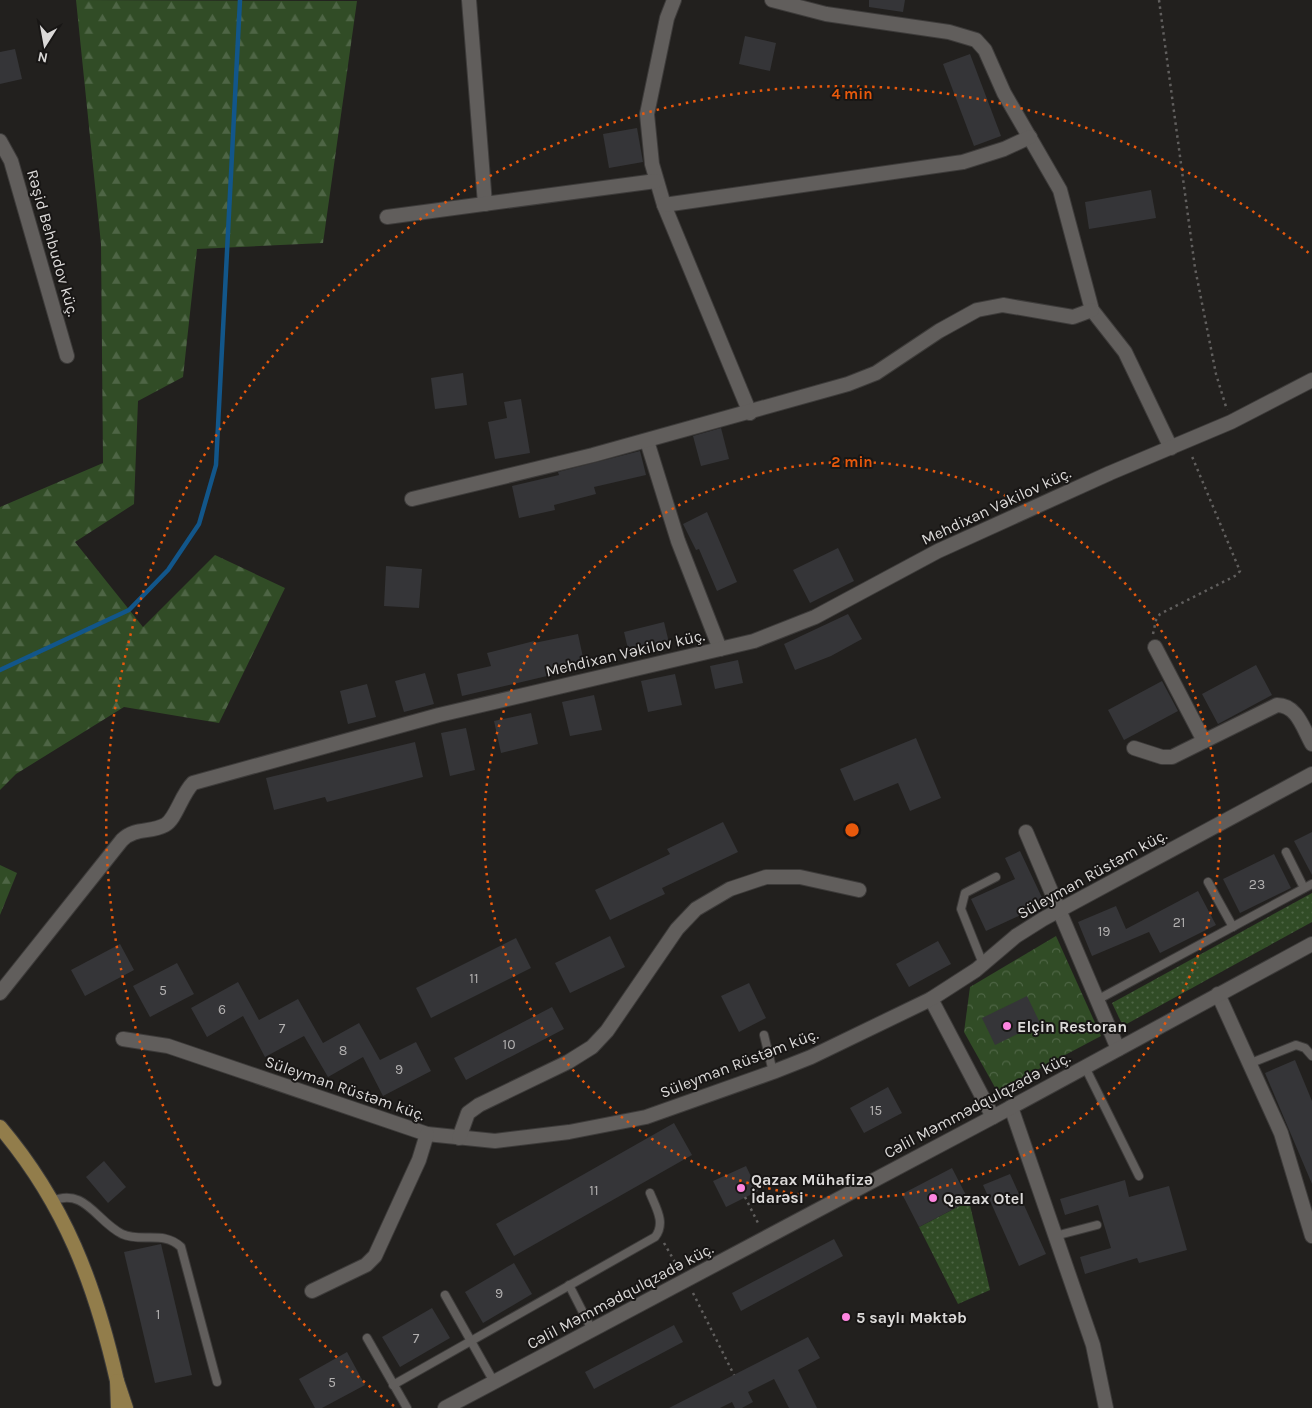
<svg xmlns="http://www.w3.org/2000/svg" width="1312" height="1408" font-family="Karla,sans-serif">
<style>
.grass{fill:url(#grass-dots)}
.forest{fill:url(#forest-firs)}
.park{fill:url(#park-crowns)}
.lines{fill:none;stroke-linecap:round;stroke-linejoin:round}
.stream{stroke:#12568a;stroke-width:4.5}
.building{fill:#353538}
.service-casing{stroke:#3d3b3a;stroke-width:10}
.minor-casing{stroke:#3d3b3a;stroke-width:16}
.tertiary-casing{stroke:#3d3b3a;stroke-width:16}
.primary-casing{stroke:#3d3b3a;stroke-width:16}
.path{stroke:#615f5e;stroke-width:2.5;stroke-dasharray:2.5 4;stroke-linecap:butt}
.service{stroke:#615e5c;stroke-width:8}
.minor{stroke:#615e5c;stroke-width:14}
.tertiary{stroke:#615e5c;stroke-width:14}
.primary{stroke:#927d4b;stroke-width:14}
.ring{fill:none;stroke:#e8590c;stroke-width:2.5;stroke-dasharray:2.5 5}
.poi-dot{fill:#fe85e0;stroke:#181615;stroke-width:2}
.labels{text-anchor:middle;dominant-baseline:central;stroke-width:4;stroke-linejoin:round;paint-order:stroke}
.number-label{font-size:14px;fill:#b2b0b0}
.street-label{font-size:16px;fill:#dbd9d8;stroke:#181615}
.poi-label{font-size:16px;font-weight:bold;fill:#dbd9d8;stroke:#181615;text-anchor:start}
.centre{fill:#e8590c;stroke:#181615;stroke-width:2.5}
.ring-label{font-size:15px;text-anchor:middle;font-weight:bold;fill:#e8590c;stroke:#181615;stroke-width:4;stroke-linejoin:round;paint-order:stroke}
</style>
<defs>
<pattern id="grass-dots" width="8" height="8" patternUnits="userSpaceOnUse" patternTransform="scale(1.25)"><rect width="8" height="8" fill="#314c26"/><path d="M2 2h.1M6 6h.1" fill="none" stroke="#4e6545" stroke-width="1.8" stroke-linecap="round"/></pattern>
<pattern id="forest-firs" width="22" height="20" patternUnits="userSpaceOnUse" patternTransform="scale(1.25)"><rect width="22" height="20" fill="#314c26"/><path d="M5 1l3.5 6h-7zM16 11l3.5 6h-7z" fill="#4e6545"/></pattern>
<pattern id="park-crowns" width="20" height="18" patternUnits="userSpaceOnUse" patternTransform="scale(1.25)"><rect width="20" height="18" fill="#314c26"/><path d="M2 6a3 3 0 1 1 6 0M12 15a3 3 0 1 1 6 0" fill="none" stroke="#4e6545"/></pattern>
</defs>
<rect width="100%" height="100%" fill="#22201e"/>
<g class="grass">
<path d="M1312,893V922L1123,1026L1112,1003Z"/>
<path d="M969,1201L990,1290L958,1304L919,1227Z"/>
</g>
<g class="forest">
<path d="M76,0L357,1L323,243L197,249L183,377L138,401L134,504L75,542L143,627L215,555L285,588L219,723L124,707L16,774L0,790V507L103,463L101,244Z"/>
<path d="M0,865L17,873L0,915Z"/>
</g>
<path class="park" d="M1056,936L1101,1036L997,1091L964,1032L970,987Z"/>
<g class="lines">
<path class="stream" d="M0,670L129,610L168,570L199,524L216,465L240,0"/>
</g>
<g class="building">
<path d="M869,0H905L903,12L869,7Z"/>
<path d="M745,36L776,43L770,71L739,64Z"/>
<path d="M15,49L22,79L0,84V52Z"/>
<path d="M970,54L1001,136L974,146L943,64Z"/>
<path d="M637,128L643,162L609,168L603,134Z"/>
<path d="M1151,190L1156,218L1089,229L1085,202Z"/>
<path d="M463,373L467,405L435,409L431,378Z"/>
<path d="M521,399L530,453L495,459L488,422L507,418L504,402Z"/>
<path d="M721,428L729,459L701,466L693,436Z"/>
<path d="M640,451L646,475L594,487L596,494L554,505L555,510L519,518L512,486L559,475L558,472Z"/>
<path d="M707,512L737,582L717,591L699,549L696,550L683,524Z"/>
<path d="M838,548L854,581L810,603L793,570Z"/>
<path d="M386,566L422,569L419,608L384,606Z"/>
<path d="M848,614L862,639L831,656L795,670L784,644Z"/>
<path d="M664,622L670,647L630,657L624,632Z"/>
<path d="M578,634L585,667L462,696L457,674L491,666L487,653L534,641V643Z"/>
<path d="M738,660L743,683L715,689L710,666Z"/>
<path d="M1256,665L1272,695L1218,724L1202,694Z"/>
<path d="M425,673L434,704L404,712L395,681Z"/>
<path d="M675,674L682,705L648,712L641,681Z"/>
<path d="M1162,681L1178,711L1124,740L1108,710Z"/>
<path d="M367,684L376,717L348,724L340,691Z"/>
<path d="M594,695L602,730L570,736L562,702Z"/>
<path d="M531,713L538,744L501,753L494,721Z"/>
<path d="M466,728L475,770L450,776L441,733Z"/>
<path d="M916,738L941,798L910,811L898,783L854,801L840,769Z"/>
<path d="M415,742L423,777L327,802L325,797L274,810L266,778Z"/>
<path d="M723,822L738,852L662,888L665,894L610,920L595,890L670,854L667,849Z"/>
<path d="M1312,832V875L1294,841Z"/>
<path d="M1020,851L1045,904L986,931L971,899L1015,879L1005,858Z"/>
<path d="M1274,854L1291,888L1240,913L1223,879Z"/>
<path d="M1198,891L1216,925L1160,953L1149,932L1092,956L1078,922L1116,906L1126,929Z"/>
<path d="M610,936L625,967L570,993L555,963Z"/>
<path d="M516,938L531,968L431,1018L416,988Z"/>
<path d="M938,941L951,964L909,987L896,964Z"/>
<path d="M120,944L134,970L85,996L71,970Z"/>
<path d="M177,963L194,994L150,1017L133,986Z"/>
<path d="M238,982L259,1020L298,999L323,1043L359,1023L380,1060L416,1042L431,1071L383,1096L363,1057L328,1077L304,1036L265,1057L243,1016L207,1037L191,1008Z"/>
<path d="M749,983L766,1018L739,1032L721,996Z"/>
<path d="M1027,996L1040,1023L995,1045L982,1018Z"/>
<path d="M552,1007L564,1029L466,1080L454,1058Z"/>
<path d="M1295,1060L1312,1101V1184L1265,1073Z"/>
<path d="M888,1087L902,1113L864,1133L850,1108Z"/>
<path d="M674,1123L692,1155L514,1256L496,1224Z"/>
<path d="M104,1161L126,1187L108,1203L86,1177Z"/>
<path d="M746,1166L758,1191L726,1207L713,1181Z"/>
<path d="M952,1168L969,1201L919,1227L902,1194Z"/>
<path d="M1010,1174L1046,1254L1019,1266L983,1185Z"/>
<path d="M1125,1180L1129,1197L1169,1186L1187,1250L1139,1263L1137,1258L1085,1274L1080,1257L1111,1248L1098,1205L1065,1215L1060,1199Z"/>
<path d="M834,1239L843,1256L741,1311L732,1293Z"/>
<path d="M161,1244L192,1375L155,1383L124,1252Z"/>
<path d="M514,1263L532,1294L483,1323L465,1292Z"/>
<path d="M432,1308L450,1338L400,1367L382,1337Z"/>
<path d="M674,1325L683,1342L594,1389L585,1372Z"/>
<path d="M808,1337L820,1358L798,1370L817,1408H789L774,1379L748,1392L753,1402L742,1408H735L732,1402L720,1408H669Z"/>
<path d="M347,1352L365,1385L322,1408H315L299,1379Z"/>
</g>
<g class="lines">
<defs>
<g id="service">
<path d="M1286,852L1304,888"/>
<path d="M1208,882L1233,927"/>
<path d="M983,964L961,909L965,893L996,877"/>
<path d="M1097,1000L1312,884"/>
<path d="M764,1035L773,1072"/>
<path d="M1251,1063L1296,1045L1305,1048L1312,1056"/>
<path d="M1085,1067L1139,1176"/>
<path d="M52,1201C85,1187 96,1221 122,1234C142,1243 163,1230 181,1247L217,1382"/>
<path d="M1055,1236L1097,1225"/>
<path d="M569,1285L592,1330"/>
<path d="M445,1295L494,1382"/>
<path d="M367,1338L407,1408"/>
<path d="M393,1385L655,1237C666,1223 656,1208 650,1193"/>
</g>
<g id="minor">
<path d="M469,0L485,204"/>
<path d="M674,0L667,18L647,114L652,164L664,205L750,413"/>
<path d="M772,0L826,14L949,32L976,40L985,50L1004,93L1060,190L1092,310L1125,352L1171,448"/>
<path d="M0,141L11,161L67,356"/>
<path d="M664,205L963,162L1004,149L1030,137"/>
<path d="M387,217L656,181"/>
<path d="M647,441L678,541L720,649"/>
<path d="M412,499L593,455L848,384L876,373L939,331L977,310L1003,305L1073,317L1092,310"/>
<path d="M1155,647L1204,741"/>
<path d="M1134,748L1162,757H1172L1277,705C1297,705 1303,728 1312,744"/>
<path d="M1026,832L1118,1049"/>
<path d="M0,993L122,840C136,827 150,833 165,825C176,819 181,795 193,783L439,715L754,641L815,617L938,551L1110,473L1231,422L1312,380"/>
<path d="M1218,994L1281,1133L1312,1236"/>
<path d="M931,999L993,1117"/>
<path d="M123,1039L168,1046L427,1134L495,1141L569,1132L646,1117L773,1072L811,1057L931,999L976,970L1016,936L1043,919L1312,774"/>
<path d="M1011,1107L1093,1345L1106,1408"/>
<path d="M459,1138L468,1113L479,1105L568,1062L592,1047L607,1031L677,929L696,909L730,889L766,877H800L859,890"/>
<path d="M312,1291L366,1265L375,1256L419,1160L427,1134"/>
</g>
<path id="tertiary" d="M445,1408L993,1117L1312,944"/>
<g id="primary">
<path d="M0,1127C65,1204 95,1284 117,1381"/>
<path d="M118,1408L117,1381L126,1408"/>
</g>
</defs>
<use href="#service" class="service-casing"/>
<use href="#minor" class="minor-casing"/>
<use href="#tertiary" class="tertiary-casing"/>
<use href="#primary" class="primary-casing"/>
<g class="path">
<path d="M1159,0L1195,268L1216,374L1227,410"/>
<path d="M1153,634L1156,620L1160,614L1237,575L1240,571L1191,454"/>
<path d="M745,1197L759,1225"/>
<path d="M664,1243L679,1269"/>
<path d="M693,1293L734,1375"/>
</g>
<use href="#service" class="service"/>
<use href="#minor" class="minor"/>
<use href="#tertiary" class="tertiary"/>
<use href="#primary" class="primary"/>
</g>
<g class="ring">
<circle cx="852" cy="830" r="368"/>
<path d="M394 1406A736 736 0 1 1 1310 254"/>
</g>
<g class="poi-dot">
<circle cx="1007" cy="1026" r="5"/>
<circle cx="741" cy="1188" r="5"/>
<circle cx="933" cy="1198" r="5"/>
<circle cx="846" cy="1317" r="5"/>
</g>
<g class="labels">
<g class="number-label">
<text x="1257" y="884">23</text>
<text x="1179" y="922">21</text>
<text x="1104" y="931">19</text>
<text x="474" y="978">11</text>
<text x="163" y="990">5</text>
<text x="222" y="1009">6</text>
<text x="282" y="1028">7</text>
<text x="509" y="1044">10</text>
<text x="343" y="1050">8</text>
<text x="399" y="1069">9</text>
<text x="876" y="1110">15</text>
<text x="594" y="1190">11</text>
<text x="499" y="1293">9</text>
<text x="158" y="1314">1</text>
<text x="416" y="1338">7</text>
<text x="332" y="1382">5</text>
</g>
<g class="street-label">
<text transform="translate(53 243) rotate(74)">Rəşid Behbudov küç.</text>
<text transform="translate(996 506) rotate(-25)">Mehdixan Vəkilov küç.</text>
<text transform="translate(625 653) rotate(-13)">Mehdixan Vəkilov küç.</text>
<text transform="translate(1092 874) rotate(-29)">Süleyman Rüstəm küç.</text>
<text transform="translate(739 1063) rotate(-21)">Süleyman Rüstəm küç.</text>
<text transform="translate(345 1088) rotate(19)">Süleyman Rüstəm küç.</text>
<text transform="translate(977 1105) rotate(-28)">Cəlil Məmmədqulqzadə küç.</text>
<text transform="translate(620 1296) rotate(-28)">Cəlil Məmmədqulqzadə küç.</text>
</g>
<g class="poi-label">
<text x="1017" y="1026">Elçin Restoran</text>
<text x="751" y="1179">Qazax Mühafizə<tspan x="751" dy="18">İdarəsi</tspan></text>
<text x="943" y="1198">Qazax Otel</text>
<text x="856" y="1317">5 saylı Məktəb</text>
</g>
</g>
<circle cx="852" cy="830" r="8" class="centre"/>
<g class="ring-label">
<text x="852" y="99">4 min</text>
<text x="852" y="467">2 min</text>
</g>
<g transform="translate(45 45) rotate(191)" stroke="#181615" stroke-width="4" paint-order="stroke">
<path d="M0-4L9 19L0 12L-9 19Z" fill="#dbd9d8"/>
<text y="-8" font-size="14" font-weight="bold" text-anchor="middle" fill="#dbd9d8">N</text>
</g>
</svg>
